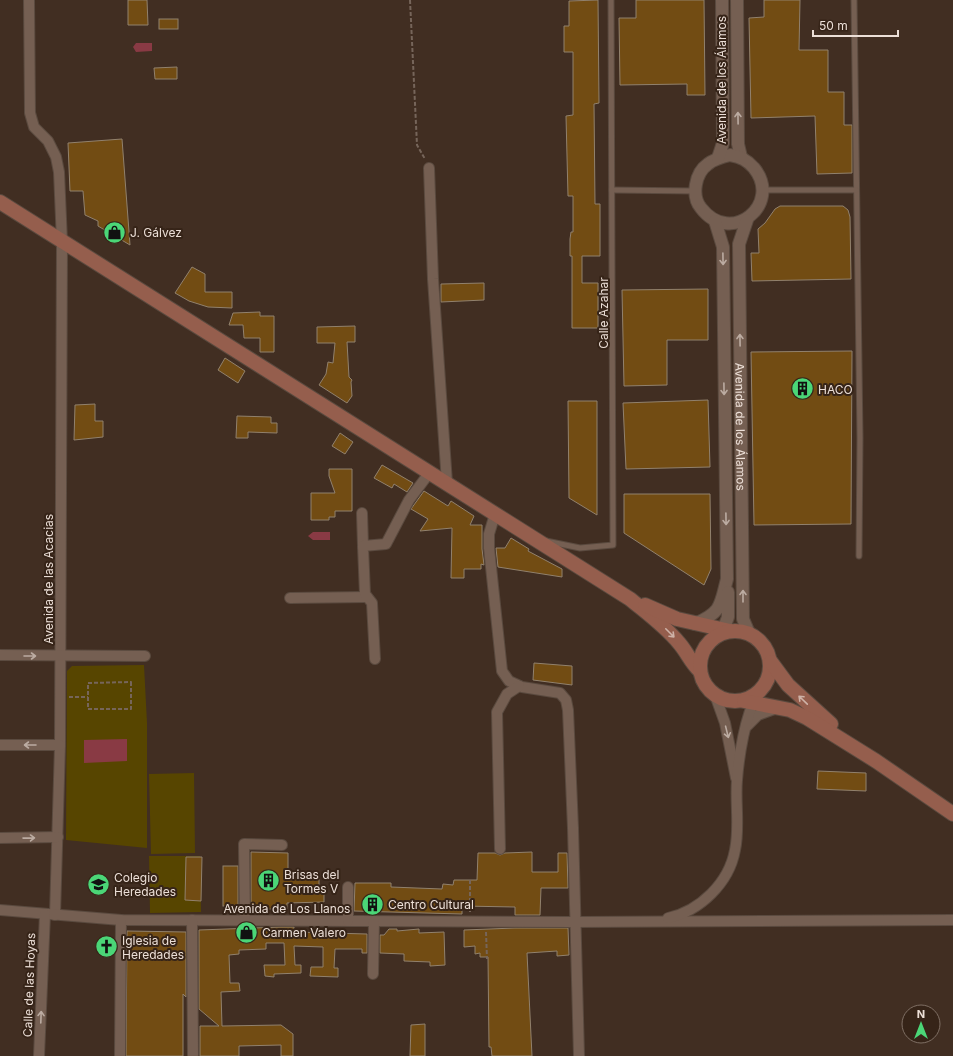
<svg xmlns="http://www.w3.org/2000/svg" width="953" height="1056" font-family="Inter,sans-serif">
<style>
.green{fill:#574500}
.water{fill:#893a44}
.building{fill:#724c13;stroke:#91816d}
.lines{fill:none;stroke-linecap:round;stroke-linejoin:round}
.service-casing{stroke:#5a4a3f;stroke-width:7}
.minor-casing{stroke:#5a4a3f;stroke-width:12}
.tertiary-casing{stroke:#5a4a3f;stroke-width:14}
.secondary-casing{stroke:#5a4a3f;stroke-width:16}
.path{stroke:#76655a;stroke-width:2;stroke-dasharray:4 2;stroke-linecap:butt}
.service{stroke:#755f52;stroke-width:5}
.minor{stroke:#755f52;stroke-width:10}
.tertiary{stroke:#755f52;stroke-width:12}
.secondary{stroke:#955e4d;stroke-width:14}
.oneway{stroke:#bcaca2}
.oneway2{stroke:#ceb2a7}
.labels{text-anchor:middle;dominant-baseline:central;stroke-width:4;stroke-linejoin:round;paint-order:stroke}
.street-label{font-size:12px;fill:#ecdfd7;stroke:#362418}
.poi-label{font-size:12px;fill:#ecdfd7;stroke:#362418;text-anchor:start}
</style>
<rect width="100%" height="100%" fill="#412e22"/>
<g class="green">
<path d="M144,665L147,723V848L66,840L67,671L72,666Z"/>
<path d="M194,773L195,853L151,854L149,774Z"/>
<path d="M149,856H200L201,912L150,913Z"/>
</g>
<g class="water">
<path d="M136,43H152V51L136,52L133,47Z"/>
<path d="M313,532H330V540H313L308,536Z"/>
<path d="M127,739V761L84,763V740Z"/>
</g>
<g class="building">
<path d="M128,0H147L148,25H128Z"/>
<path d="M598,0L599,103L594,104L595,204H600V256H582V283H598V328H572V256H570V239L571,232H573V196H568L566,116L573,115V52H564V26H569V1Z"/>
<path d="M636,0H704L705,95H687V84L620,85L619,18H636Z"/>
<path d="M764,0H800L799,50H828V92H844V125H852V173L817,174L815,116L751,118L749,18L764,17Z"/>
<rect x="159" y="19" width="19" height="10"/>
<path d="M177,67V79H155L154,68Z"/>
<path d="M122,139L130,245L98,226V221L85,215L83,191H70L68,143Z"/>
<path d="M780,206H843L848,210L850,217L851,279L752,281L751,253H759L758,229L765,223L775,209Z"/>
<path d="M192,267L205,274V292H232V308L208,307L189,301L175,293Z"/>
<path d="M484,283V300L441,302V284Z"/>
<path d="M708,289V340H667V385L624,386L622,290Z"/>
<path d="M260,312V316H274V352H260V338H244L243,325H229L233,313Z"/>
<path d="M355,326V342H347L349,377L352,380L351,382L352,396L347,403L319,385L326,374L328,362L333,363L335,343H317V327Z"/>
<path d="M852,351L851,524L754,525L751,352Z"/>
<path d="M225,358L245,371L238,383L218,370Z"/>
<path d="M708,400L710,467L626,469L623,403Z"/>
<path d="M568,401H597V515L569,498Z"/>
<path d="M95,404V421H103V437L74,440L75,405Z"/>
<path d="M237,416L271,417V423H277V433L248,432V438H236Z"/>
<path d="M340,433L353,442L345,454L332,446Z"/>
<path d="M382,465L413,483L407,492L394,484L392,488L374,478Z"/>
<path d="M329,469H352V511H335V517H329V520H311V493H335L329,476Z"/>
<path d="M424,491L448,506L451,501L474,516L470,525H482V549L484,565L481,564V569H464V578H451L452,528L420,531L428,519L411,509Z"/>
<path d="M624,494H710L711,569L704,585L624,533Z"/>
<path d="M511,538L529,549L528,551L562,569V577L498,567L496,548H505Z"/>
<path d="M534,663L572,666V685L533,680Z"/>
<path d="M818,771L866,773V791L817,789Z"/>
<path d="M251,852L288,853V878L319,877V888H324V902L287,903V909H251Z"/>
<path d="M532,852V872H558V853H567L568,888H541L540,915H515V907L462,906V914L354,911L355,883H391V887L442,889L443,884L453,885L454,880H477L478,853H495L500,855L505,853Z"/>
<path d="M186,857H202L201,901L185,900Z"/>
<rect x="223" y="866" width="15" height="40"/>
<path d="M281,927H294V932L367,934V953H362V949H335L334,968H338V977L310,976L311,967H323V947L294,946L295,965H301V973L274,974V977L265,976L264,965H285L284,943H266V949L239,950V954L229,955L230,983H239L240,991L221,992L222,1026L281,1025L293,1034V1056H281V1045L239,1046V1056H200V1026H219L199,1009V930Z"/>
<path d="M515,928H568L569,955L557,956V951L527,953L532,1056H492L491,1047H489L488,957H480V953L475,954V946L464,947V930Z"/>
<path d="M389,929H397V931L419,929V933L444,932L445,965L430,966V962L404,961V954L380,953V935H384Z"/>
<path d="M127,931L186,932V997L183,994V1056H126Z"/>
<path d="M425,1024V1056H410L411,1025Z"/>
</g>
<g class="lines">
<defs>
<g id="service">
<path d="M854,0L860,438L859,556"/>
<path d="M612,190L695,191"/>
<path d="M762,190H856"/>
<path d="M546,541L580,548L613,545L611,0"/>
</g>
<g id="minor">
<path d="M29,0L30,113L34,127L48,141L56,157L59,172L62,242L60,745L55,915"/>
<path d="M429,168L433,279L447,483"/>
<path d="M362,513L363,546"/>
<path d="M495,514L489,534V548L502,671L509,681L522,687L560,693L566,700L568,710L573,828L579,1056"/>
<path d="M290,598L367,597"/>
<path d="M0,655L145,656"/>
<path d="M375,659L372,603L365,594L363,546L386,544L409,500L430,472"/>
<path d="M715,695L725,723L736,778"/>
<path d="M747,726L758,715L777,708"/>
<path d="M0,745H60"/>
<path d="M0,838L58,837"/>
<path d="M500,849L497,712L507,694L519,686"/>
<path d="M0,910L121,920L574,922L953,920"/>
<path d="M668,918C700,911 729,883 735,850C740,827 735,803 737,780C739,754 745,718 757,694"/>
<path d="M192,920L193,1056"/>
<path d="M245,921L244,844L282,845"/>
<path d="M348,921V887"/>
<path d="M373,974L374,921"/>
<path d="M39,1056L45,914"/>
<path d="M120,1056L121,920"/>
</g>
<g id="tertiary">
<path d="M737,0L738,144L741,157"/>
<path d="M730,155C741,157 747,160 754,168C783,204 731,247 701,208C691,196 695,173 708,164C714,159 722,157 730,155Z"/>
<path d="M718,158L723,143L722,0"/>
<path id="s1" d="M747,220L739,244L743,619L749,633"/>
<path d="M695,624C722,612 720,606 727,579L723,247L715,221"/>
<path d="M722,633L728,617V592"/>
</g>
<g id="secondary">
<path d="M0,202L630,599C647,613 665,626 679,643C687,652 691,663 700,671"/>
<path d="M645,605L677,619L730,631"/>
<circle cx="735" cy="666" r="35"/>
<path d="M771,662L788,685L831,724"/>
<path d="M744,701L790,710L807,718L876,761L953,814"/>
</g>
</defs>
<use href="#service" class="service-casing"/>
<use href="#minor" class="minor-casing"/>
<use href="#tertiary" class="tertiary-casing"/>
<use href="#secondary" class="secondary-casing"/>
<g class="path">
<path d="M410,0L417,145L425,159"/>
<path d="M131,682V709H88V683Z"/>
<path d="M69,697H88"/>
<path d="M470,880V912"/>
<path d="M486,932L487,959"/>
</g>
<use href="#service" class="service"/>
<use href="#minor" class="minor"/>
<use href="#tertiary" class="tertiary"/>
<use href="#secondary" class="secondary"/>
</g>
<defs><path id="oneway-shaft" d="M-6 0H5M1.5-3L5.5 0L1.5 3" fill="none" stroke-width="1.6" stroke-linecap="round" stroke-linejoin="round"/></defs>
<g class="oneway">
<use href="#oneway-shaft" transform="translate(738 118) rotate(-91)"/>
<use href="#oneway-shaft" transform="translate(723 259) rotate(89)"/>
<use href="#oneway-shaft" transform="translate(740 340) rotate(-91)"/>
<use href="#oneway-shaft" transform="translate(724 389) rotate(89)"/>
<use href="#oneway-shaft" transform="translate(726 519) rotate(89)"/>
<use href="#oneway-shaft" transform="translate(743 596) rotate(-90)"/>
<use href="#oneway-shaft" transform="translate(30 656)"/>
<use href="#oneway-shaft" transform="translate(727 732) rotate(76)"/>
<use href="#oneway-shaft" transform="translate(30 745) rotate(-180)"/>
<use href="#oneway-shaft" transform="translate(29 838) rotate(-1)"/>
<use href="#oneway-shaft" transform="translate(41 1017) rotate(-88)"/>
</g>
<g class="oneway2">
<use href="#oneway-shaft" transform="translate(670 633) rotate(45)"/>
<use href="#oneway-shaft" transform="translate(803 700) rotate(-136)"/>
</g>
<defs>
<symbol id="shop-disc" viewBox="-11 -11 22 22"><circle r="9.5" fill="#4bd677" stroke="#362418"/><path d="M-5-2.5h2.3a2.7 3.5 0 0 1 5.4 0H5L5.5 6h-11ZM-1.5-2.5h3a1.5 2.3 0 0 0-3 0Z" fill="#111"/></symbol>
<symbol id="building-disc" viewBox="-11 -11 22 22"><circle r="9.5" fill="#4bd677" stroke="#362418"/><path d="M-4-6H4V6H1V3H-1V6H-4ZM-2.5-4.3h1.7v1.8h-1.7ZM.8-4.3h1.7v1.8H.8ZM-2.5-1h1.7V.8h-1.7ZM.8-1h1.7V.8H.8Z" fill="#111"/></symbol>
<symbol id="school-disc" viewBox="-11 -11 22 22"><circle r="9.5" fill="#4bd677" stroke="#362418"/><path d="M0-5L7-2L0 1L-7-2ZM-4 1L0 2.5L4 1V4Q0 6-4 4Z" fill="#111"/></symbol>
<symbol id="church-disc" viewBox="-11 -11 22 22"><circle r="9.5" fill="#4bd677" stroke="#362418"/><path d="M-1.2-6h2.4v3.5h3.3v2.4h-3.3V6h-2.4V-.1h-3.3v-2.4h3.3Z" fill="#111"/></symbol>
</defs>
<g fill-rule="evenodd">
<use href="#shop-disc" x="102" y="220" width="25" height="25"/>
<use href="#building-disc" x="790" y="376" width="25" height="25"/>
<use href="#building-disc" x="256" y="868" width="25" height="25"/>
<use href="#school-disc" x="86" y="872" width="25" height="25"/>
<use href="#building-disc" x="360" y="892" width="25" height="25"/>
<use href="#shop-disc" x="234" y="920" width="25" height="25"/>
<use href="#church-disc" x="94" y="934" width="25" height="25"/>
</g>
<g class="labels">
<g class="street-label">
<text transform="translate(721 80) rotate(-90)">Avenida de los Álamos</text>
<text transform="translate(603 313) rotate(-90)">Calle Azahar</text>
<text stroke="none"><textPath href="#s1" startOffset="208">Avenida de los Álamos</textPath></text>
<text transform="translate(48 579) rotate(-90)">Avenida de las Acacias</text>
<text x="287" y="908">Avenida de Los Llanos</text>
<text transform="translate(29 985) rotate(-88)">Calle de las Hoyas</text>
</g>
<g class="poi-label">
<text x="130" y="232">J. Gálvez</text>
<text x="818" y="389">HACO</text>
<text x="284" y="874">Brisas del<tspan x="284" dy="14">Tormes V</tspan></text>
<text x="114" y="877">Colegio<tspan x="114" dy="14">Heredades</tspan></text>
<text x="388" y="904">Centro Cultural</text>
<text x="262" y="932">Carmen Valero</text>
<text x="122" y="940">Iglesia de<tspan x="122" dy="14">Heredades</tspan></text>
</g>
</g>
<g transform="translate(921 1024)"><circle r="19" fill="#362418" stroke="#7f6f64"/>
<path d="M0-3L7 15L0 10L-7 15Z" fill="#4bd677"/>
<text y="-6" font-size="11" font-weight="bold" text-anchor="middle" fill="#ecdfd7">N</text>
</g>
<path d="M813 30v6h85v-6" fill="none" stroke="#ecdfd7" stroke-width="2"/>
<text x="819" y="30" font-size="12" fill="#ecdfd7" stroke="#362418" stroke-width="3" paint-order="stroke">50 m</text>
</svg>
